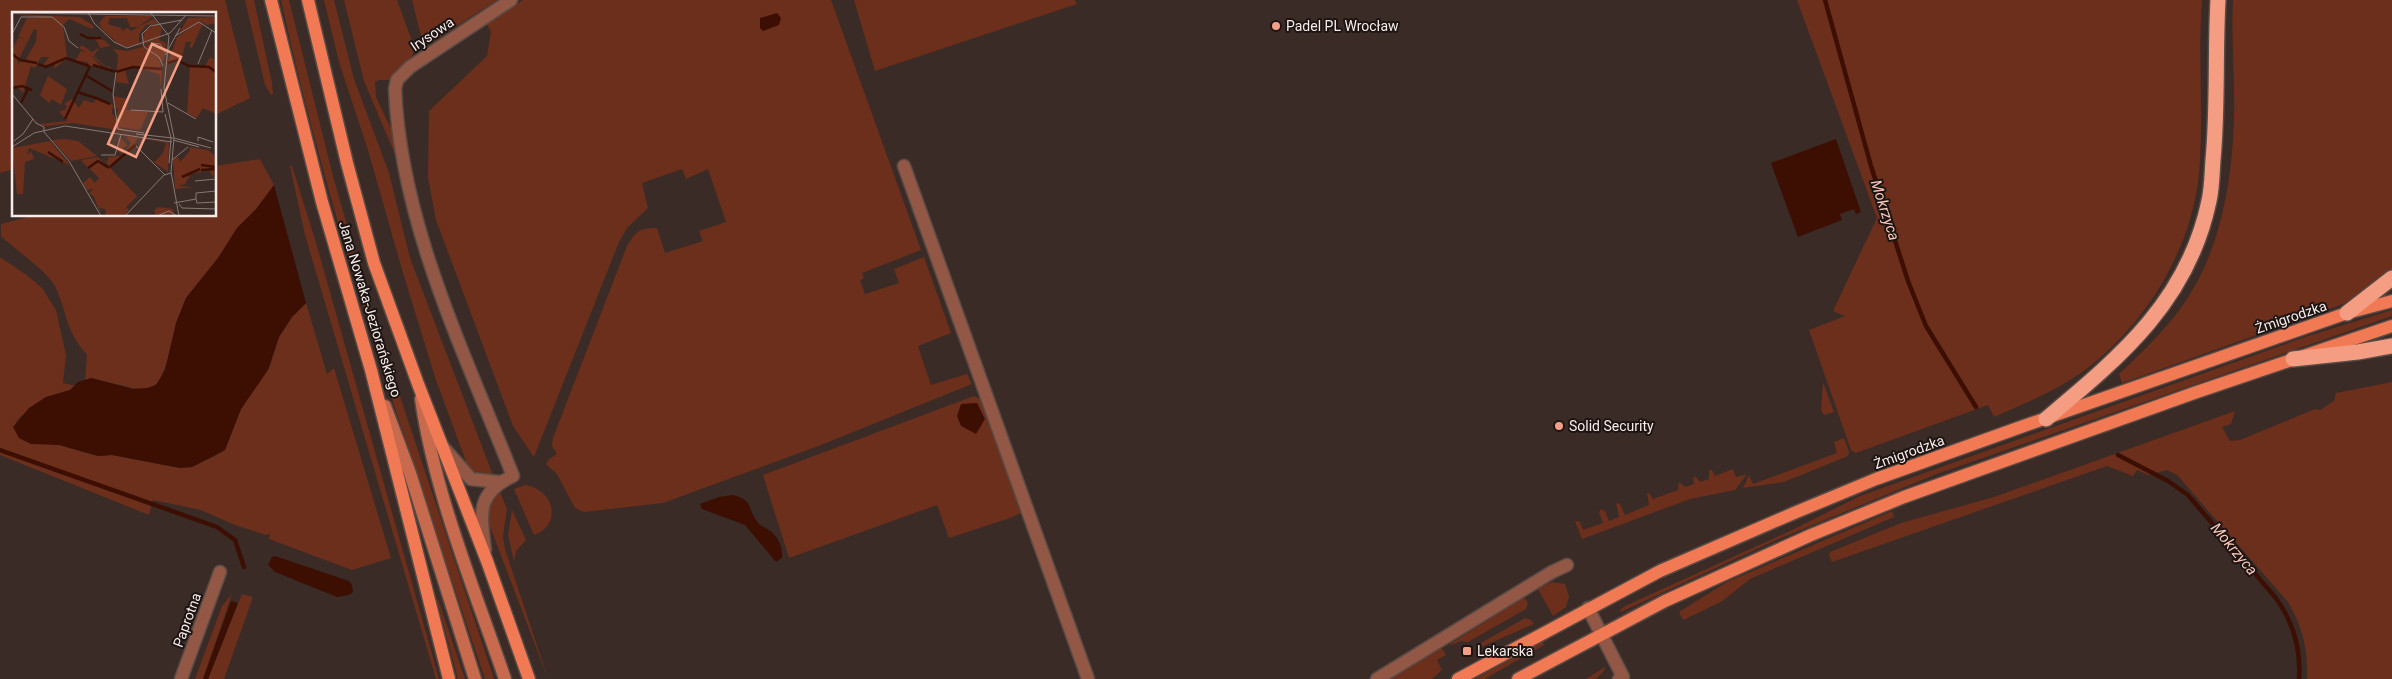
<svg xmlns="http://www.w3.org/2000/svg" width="2392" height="679" font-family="Roboto,sans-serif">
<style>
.green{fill:#6c2f1c}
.water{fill:#3c0f02}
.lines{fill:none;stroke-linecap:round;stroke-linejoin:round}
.stream{stroke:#3c0f02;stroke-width:4.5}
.street-casing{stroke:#584a45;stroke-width:15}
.secondary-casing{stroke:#584a45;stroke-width:15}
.primary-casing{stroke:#584a45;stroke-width:15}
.highway-casing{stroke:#584a45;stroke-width:18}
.street{stroke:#925745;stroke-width:12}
.secondary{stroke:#c86a4e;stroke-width:12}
.primary{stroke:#f17954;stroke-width:12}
.highway{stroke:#f49d83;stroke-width:15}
.poi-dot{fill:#f39f85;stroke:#1c1513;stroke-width:2}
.labels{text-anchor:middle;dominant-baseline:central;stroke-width:4;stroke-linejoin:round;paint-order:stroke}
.poi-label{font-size:14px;fill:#f7ece9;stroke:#1c1513;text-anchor:start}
.street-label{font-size:14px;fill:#f7ece9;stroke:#1c1513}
.water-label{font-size:15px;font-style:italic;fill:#fbc8b8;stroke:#1c1513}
.inset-river{fill:none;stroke:#3c0f02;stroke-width:2.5}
.inset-road{fill:none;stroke:#867874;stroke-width:1}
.view{fill:#f39f85;fill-opacity:0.15;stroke:#f39f85;stroke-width:2.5}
.inset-edge{fill:none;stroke:#f7ece9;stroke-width:2.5}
</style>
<rect width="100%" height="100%" fill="#3a2b26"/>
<g class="green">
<path d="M0,0H225L250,98L215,115V14H14V169L0,173Z"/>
<path d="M245,0H254L272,83L273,94L271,95L265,85Z"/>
<path d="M281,0H289L333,176L369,303L494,679H485C410,455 332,231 281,0Z"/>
<path d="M324,0H334L354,79L389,173L410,258L493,475C482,479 475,476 468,467L436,380L403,273L368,150L339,62Z"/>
<path d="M344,0H397L415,49L411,58L390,80H379L375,82L376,97L395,137L400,166L364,81Z"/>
<path d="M412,0H497L429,44L422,40Z"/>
<path d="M523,0H831L921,250L862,273L864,278L860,280L865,294L899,283L894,269L924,257L951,333L918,346L931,385L967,374L972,384L821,445L663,503L584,512L575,508L557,474L546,464L549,459L557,454L552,446L553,438L627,246C636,231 639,228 657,228L665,253L703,241L699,231L726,222L708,169L686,179L682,169L642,183L648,208L627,228L619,242L534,457L513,426L436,220L428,178L429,111L487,56L491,32L487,24Z"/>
<path d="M854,0H1075L1077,4L875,71Z"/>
<path d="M1797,0H2202C2198,53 2203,107 2200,160C2197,237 2154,314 2094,363C2065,387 2029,402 1994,417L1988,405L1856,453L1851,450L1809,330L1845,316L1833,311L1877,218Z"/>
<path d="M2233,0H2392V269L2360,296L2343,304L2122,383L2119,374C2138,356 2157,338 2174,317C2219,261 2232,187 2234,117C2235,78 2231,39 2233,0Z"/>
<path d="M260,159L274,185L256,210L237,228L218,258L186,298L176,323L168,359L160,380L153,387L141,390L91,378L85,380L87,355C64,328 68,314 55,286C47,271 14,249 1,236V224L36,215H215V166Z"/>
<path d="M290,166H292L317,246L439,679H436L305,235Z"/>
<path d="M0,257L28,276L42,288L56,310L66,355L63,383L76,386L70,390L46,397L20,417L16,422L26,442L59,445L98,456L112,455L180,468L192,467L215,456L225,450L241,409L270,366L279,337L292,317L306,303L327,374L334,368L391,558L352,570L269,539L270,534L266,535L235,525L201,510L153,500L149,515L0,455Z"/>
<path d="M2392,310V316L1934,475L1774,541L1621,612L1620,610L1625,606L1790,531L1860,496L2308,336Z"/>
<path d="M1823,382L1834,412L1824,415L1821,410Z"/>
<path d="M2392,382V679H2307C2308,649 2303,628 2288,602L2177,475L2167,470L2148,475L2137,470L2133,476L2107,466L1832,562L1829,555L1830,552L1901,523L1994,497L2235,411L2231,424L2222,427L2230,441L2240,440L2315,409L2320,410L2334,401L2336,393Z"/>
<path d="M974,396L983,400L1023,512L1010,518L949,538L937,505L789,558L763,475Z"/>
<path d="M1844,438L1849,452L1848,456L1784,482L1743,488L1749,475L1753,484L1837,453L1834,442Z"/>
<path d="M1733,469L1736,477L1747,474L1735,490L1690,499L1582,539L1575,521L1580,522L1583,530L1603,523L1599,512L1601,509L1605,511L1609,521L1619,517L1616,503L1620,504L1625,515L1649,505L1647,493H1649L1653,499L1678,490L1679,482L1685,487L1694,484L1693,479L1695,476L1700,482L1709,479V470H1712L1715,476Z"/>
<path d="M525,485C554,489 563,525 534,535L514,489Z"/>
<path d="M500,492L507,509L503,536L505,549L548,679L486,516L492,497Z"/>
<path d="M512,510L526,540L516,551L514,562L508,535Z"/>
<path d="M1892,511L1894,517L1750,579L1721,602L1683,620L1679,612L1727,582Z"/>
<path d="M1552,582L1565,584L1569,597L1566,607L1553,616L1538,589Z"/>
<path d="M232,594L203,679H195L222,606Z"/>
<path d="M242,594L253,597L224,679H208Z"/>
<path d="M1524,597L1528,603L1526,609L1468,642L1461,641L1451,645L1450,644Z"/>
<path d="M438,599L465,679H458L437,600Z"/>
<path d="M1525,618L1531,620L1534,624L1481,647V643Z"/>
<path d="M1542,641L1544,645L1485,679H1475Z"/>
<path d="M1441,647L1446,655L1437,660L1442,670L1432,679H1389Z"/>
<path d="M1605,667L1604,671L1596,679H1586Z"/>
</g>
<g class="water">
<path d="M777,13L781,18L779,25L763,31L760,28V18Z"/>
<path d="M1836,139L1861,212L1856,214L1854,209L1840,214L1842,220L1798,237L1771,163Z"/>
<path d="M274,185L306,303L292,317L279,337L268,370L241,409L225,450L192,467L180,468L112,455L98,456L59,445L31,444L19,438L13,427L29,408L46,397L70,390L78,382L91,378L133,389L147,388L156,385L165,370L176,323L186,298L218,258L237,228L256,209Z"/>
<path d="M977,403L985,419L976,434L961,426L957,416L961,404Z"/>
<path d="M733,495C754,500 747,510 759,524C761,526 766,528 769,530C778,536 783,547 782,558L776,562L745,525L702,509L700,504L719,497Z"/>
<path d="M275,556L349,581L352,585L353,592L349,595L337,597L275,572L268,565L272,557Z"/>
<path d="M231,601L238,603L208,679H203Z"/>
</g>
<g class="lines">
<g class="stream">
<path d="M1825,0L1871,166L1908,281L1926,326L1976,407"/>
<path d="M0,450L217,527L235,540L244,567"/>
<path d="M2118,455L2168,481L2188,495L2275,597C2293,621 2301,650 2299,679"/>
</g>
<defs>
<g id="street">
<path d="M904,166L1088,679"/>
<path d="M443,447L471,479L499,482"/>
<path d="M485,550C481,515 475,493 513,476C464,351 401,225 395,89L397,80L410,67L511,0"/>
<path d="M1588,608L1623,677L1619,679"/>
<path d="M181,679L220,572"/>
<path d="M1377,679L1552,572L1567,565"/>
</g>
<g id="secondary">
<path d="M421,399C435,495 474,588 505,679"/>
<path d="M385,406L410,473L475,679"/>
</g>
<g id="primary">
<path d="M271,0L322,202L371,370L449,679"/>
<path d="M308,0L347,163L374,263L418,384L487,561L529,679"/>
<path d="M1458,679L1660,571L1794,513L1876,479L2018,428L2347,313L2392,301"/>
<path d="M1518,679L1665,601L1811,535L1904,497L2194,393L2392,326"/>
</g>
<g id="highway">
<path d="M2347,313L2392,278"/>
<path d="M2293,359L2358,352L2392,346"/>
<path d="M2046,419C2121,356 2188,301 2209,201C2212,188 2212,173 2213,160C2218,107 2215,53 2218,0"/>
</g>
</defs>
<use href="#street" class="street-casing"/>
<use href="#secondary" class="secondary-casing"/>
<use href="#primary" class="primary-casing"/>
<use href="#highway" class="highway-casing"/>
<use href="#street" class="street"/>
<use href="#secondary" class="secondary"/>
<use href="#primary" class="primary"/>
<use href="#highway" class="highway"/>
</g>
<g class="poi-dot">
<circle cx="1276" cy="26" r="5"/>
<circle cx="1559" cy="426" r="5"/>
<rect x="1462" y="646" width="10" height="10" rx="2.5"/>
</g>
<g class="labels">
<g class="poi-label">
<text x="1286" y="26">Padel PL Wrocław</text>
<text x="1569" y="426">Solid Security</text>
<text x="1477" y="651">Lekarska</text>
</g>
<g class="street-label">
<text transform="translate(432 34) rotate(-34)">Irysowa</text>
<text transform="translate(370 309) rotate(73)">Jana Nowaka-Jeziorańskiego</text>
<text transform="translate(2291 317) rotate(-19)">Żmigrodzka</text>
<text transform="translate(1909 452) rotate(-20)">Żmigrodzka</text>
<text transform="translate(187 620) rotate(-70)">Paprotna</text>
</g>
<g class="water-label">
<text transform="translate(1885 210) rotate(72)">Mokrzyca</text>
<text transform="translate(2234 549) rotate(50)">Mokrzyca</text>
</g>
</g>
<g transform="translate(12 12)">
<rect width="204" height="204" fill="#3a2b26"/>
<path d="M0,2L68,5L82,14L80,17L57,7L51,13L55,46L42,57L43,52L31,53L37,45H29L23,56L19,54L11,81L5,74L0,75V43L6,48V53L8,49L17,48L14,47L24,30L25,18L22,17L7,47L0,39L6,26L15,27L6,25L15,6H30ZM93,4H141L126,15H118L115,6H98L96,12L109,16L111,19L114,16H125H116L119,19L141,7L144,9L150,17L147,28L154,31L151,76L153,38L151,50L132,34L143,30L124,34L144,26L130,30L133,18L146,12L134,13L127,22V32L116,35L106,32L89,16L87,11ZM204,5V11L195,13L188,9L166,23L176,6ZM185,11H191L180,36L177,35L179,30H174L169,49L156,50L165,25ZM84,24L88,25L89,28H92L102,37L115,39L131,35L146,44L150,57L148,76V63L124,54L113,58L117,72L104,70L106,43L99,34L87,36L82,44L93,54L99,55V57L92,54L77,42L89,54H76V50L63,49L69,39L74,41L67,36L70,33L80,40L88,35L82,25ZM198,45L204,48V102L191,96L185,106L175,101L178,54H193ZM36,64L55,77L49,93L40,87L37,91L28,83ZM101,84L116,87L115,97H106L136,100L128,118L105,115L124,121L61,111L33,114L27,112L55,109L47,99L53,98L55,94L52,92L60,87L67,96L72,88L81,91L85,86L101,93L100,101L104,107L106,97L103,96ZM108,123L155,130L157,131L156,160L139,148L143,150L151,141L154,131L126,126L120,136L99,155L88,145L95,150L97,145L112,143L105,139L107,124L115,133L111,136L114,140L119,131L114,125H117ZM52,127L66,129L85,144L59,149L40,128ZM38,129L58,153L17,136L15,143L19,139L22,147L13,150L11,182H5L0,136ZM177,135L196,138L204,145L201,166L197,158L179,162L173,172L166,174L182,175L163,177L161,147L166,145L168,150L178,139ZM86,145L91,150H84L98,156L125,184L114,195L117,198L112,204H93L94,198L88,195V200L81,183L77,182L81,177L75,178L71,171L78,165L83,171L87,166L77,156L80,152L76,156L69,148ZM146,195L161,197L162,204H144L142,199Z" fill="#6c2f1c"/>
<path class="inset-river" d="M180,0L204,1M68,22L76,26H89M0,42L8,48L25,51M156,51L165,48L177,54L197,55L204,60M26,52L34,55L54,46L77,54M81,53L104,60L121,55L150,57M75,64L100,79M0,76L10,74L20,78M65,80L84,86M84,86L98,92M9,91L16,77M53,107L78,54M36,140L51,150M189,153L204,155M98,155L123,133M76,156L86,149L97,156M189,158L204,157M170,165L188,157"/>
<path class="inset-road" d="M76,0L82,11L102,30L115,36L158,21L174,3M138,0L157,24L152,76L162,126L159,160L167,204M0,1L204,4M0,22L9,5H40L52,15L57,29L66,36M163,24L187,10L204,21M140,31L148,32L153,40M153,43L168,16M186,52L200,18M151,54L147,45L132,35L130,22L138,14L170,8M104,60L101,83L106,117L132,121M0,82L25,112M156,91L184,107M119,98L151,100L149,77M153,102L159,126L157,151M24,111L32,115V120L57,149L89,204M124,122L161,126M162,126L199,136M161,128L187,135M2,129L11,122L21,107M186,129V125L201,130M124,134L153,163M0,135L22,121L53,114L160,130M89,143H103L109,123M160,148L176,135M183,169L204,167M184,187L185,191L204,190M162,191L184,187V181L204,179M167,192L170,196L204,197M147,203L157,199L165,204M113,204L152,163L159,161"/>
<path class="view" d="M140,32L169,45L124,145L96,132Z"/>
<rect width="204" height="204" class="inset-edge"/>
</g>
</svg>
